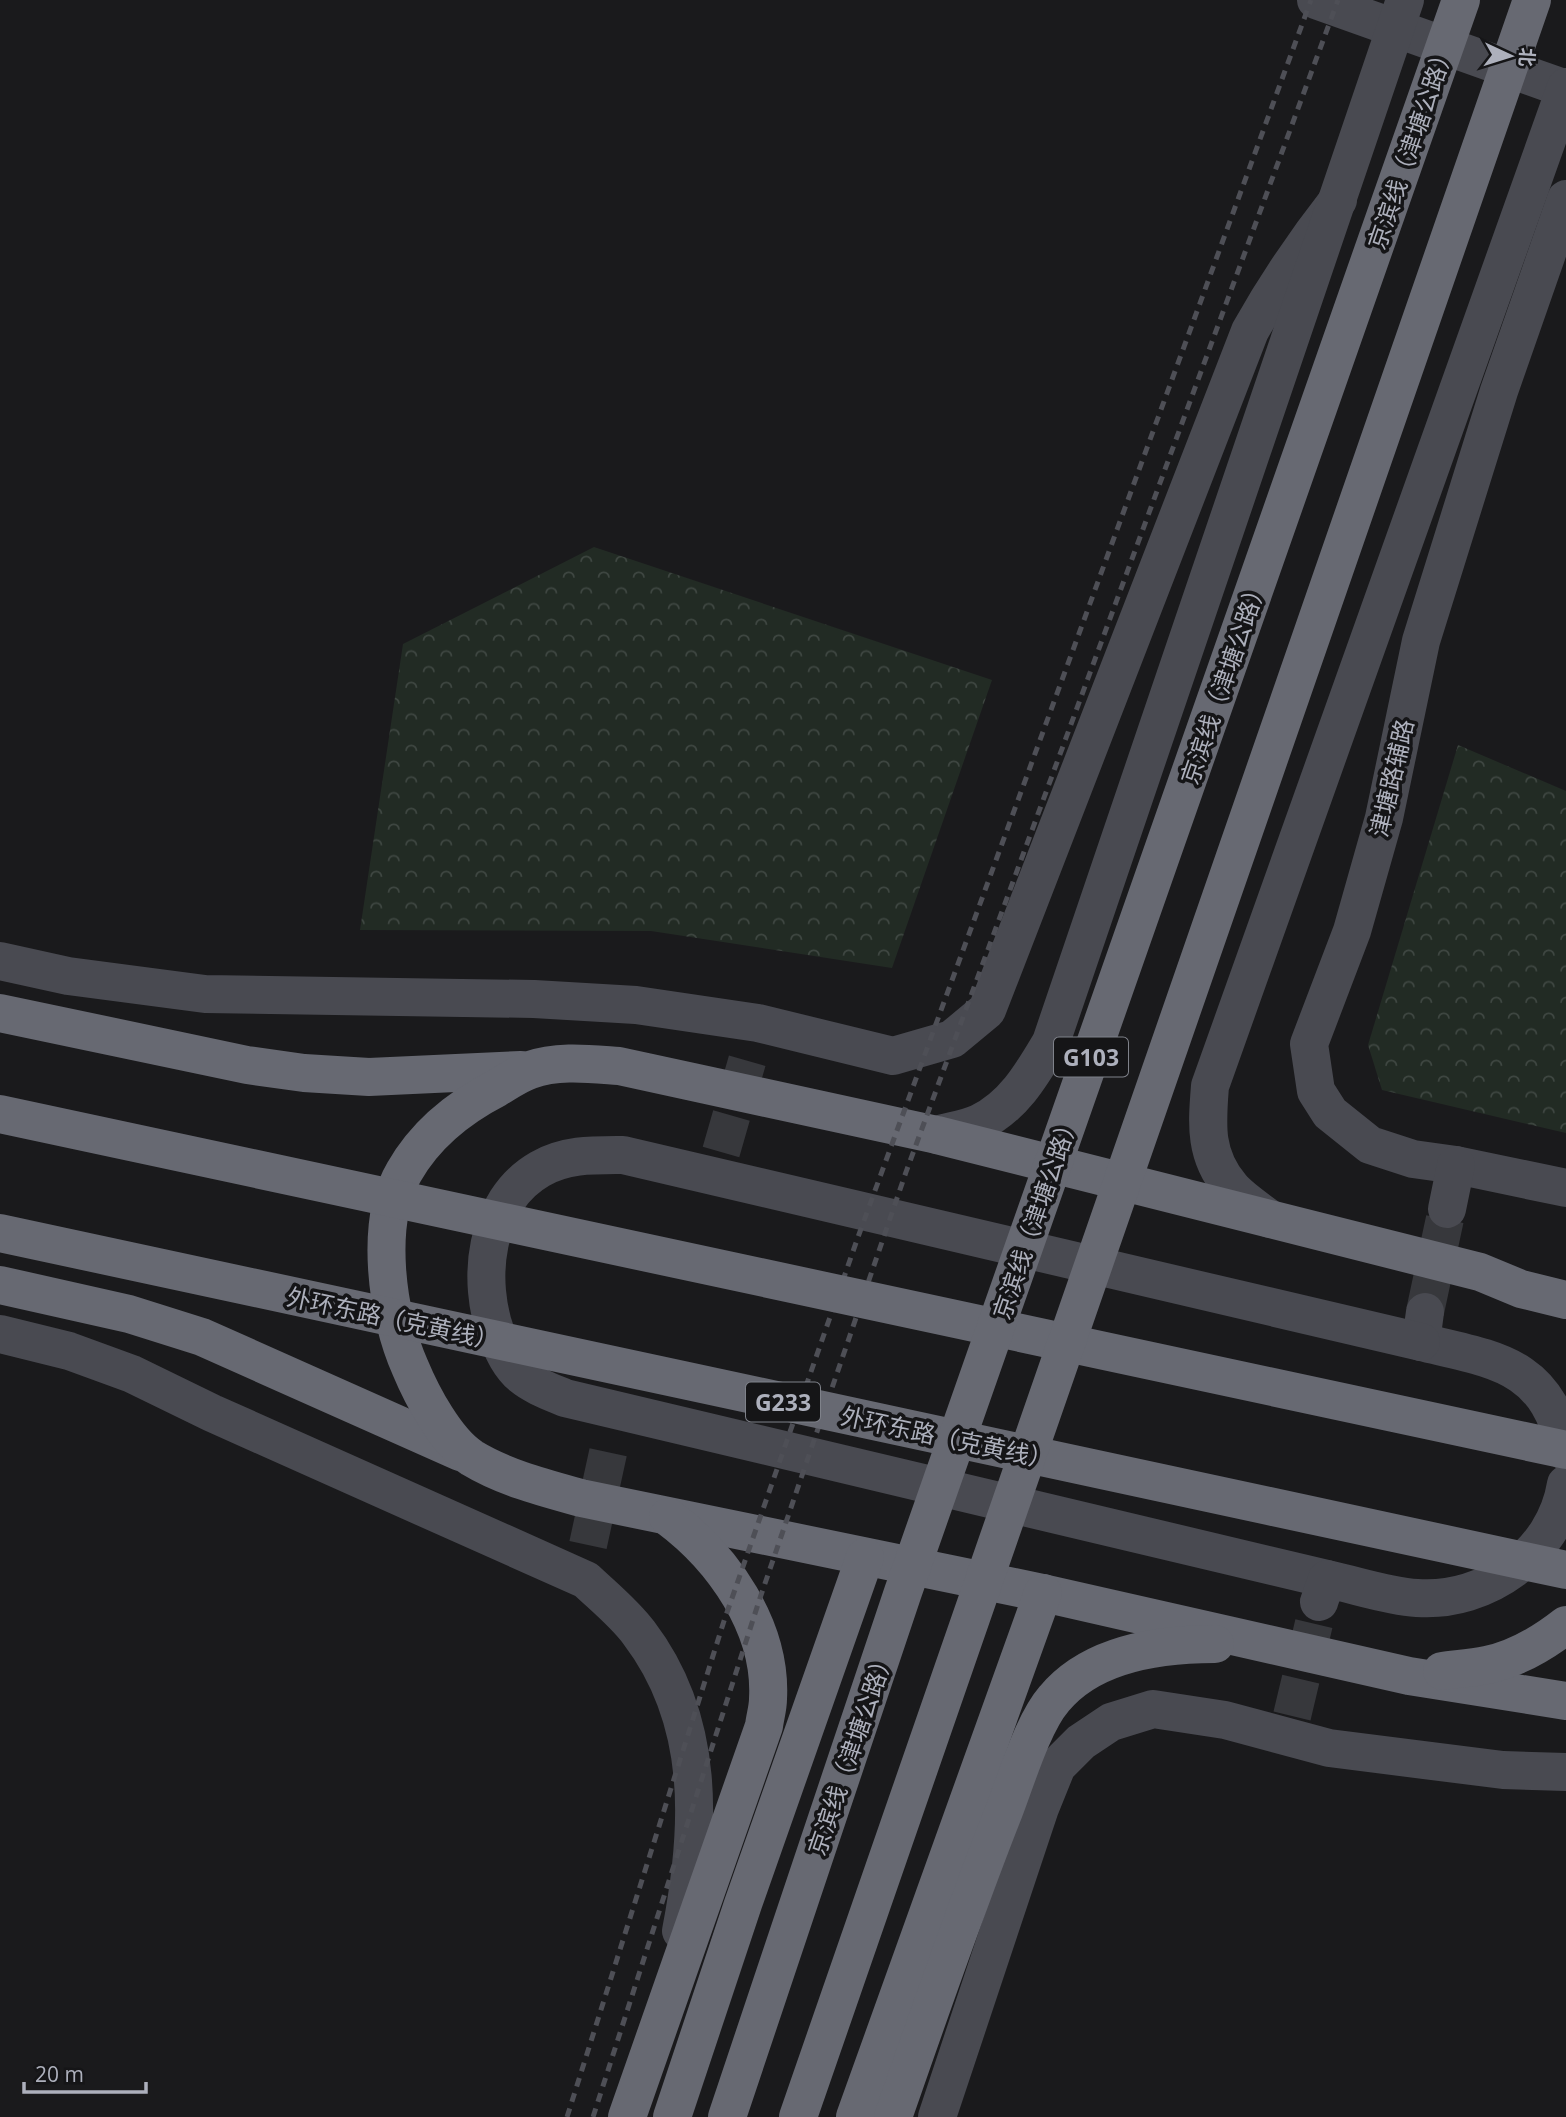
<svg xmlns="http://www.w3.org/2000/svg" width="1566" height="2117" font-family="'Open Sans','Noto Sans SC',sans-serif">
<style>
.forest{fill:url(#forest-crowns)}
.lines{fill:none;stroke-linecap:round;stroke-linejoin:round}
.secondary-tunnel{stroke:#37383c;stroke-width:38;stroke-dasharray:38 19;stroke-linecap:butt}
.secondary{stroke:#494a51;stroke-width:38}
.highway{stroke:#676972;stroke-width:38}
.rail{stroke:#4e4f56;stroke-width:5;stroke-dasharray:9 7;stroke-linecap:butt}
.highway-bridge{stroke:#676972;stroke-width:38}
.labels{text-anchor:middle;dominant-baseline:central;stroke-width:7;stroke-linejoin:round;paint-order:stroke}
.shield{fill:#151517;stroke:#7f828a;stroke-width:2}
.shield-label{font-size:23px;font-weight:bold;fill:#adb0bc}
.street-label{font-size:24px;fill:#adb0bc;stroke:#151517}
</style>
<defs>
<pattern id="forest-crowns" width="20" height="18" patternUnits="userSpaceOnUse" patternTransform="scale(1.75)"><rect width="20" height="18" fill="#222b24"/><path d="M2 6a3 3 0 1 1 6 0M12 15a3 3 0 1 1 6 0" fill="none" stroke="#3f4742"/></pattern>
</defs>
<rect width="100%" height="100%" fill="#1a1a1c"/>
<g class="forest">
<path d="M594,547L992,680L892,968L651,931L360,930L403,644Z"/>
<path d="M1458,745L1566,791V1133L1382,1090L1368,1045Z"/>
</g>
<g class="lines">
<g class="secondary-tunnel">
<path d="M721,1152L752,1044"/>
<path d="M1425,1312L1447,1209"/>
<path d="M588,1545L611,1439"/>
<path d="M1292,1716L1319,1602"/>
</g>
<g class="secondary">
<path d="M1316,0L1566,89"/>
<path d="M1566,199L1499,391L1421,641L1384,818L1352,931L1309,1044L1316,1091L1330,1113L1370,1145L1413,1159L1456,1165L1566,1188"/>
<path d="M0,961L68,976L205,994L534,999L636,1005L758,1023L893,1056L952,1039L987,1010L1250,331C1276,285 1305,242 1338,200"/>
<path d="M937,1135C950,1131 966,1129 979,1123C1014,1106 1032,1074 1051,1042L1405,0"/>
<path d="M1447,1209L1456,1165"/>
<path d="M1270,1219C1257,1209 1241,1199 1231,1187C1204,1155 1207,1124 1210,1086L1566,87"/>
<path d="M1425,1312L1421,1342C1496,1360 1548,1364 1566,1452"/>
<path d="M0,1334L69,1351L132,1374L212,1413L586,1580C604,1597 624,1613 639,1633C706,1721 701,1828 681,1931"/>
<path d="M1327,1579L565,1398C551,1392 534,1386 522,1376C510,1366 503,1351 497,1336C476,1281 484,1201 540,1169C566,1154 594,1155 623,1155L1421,1342"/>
<path d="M1319,1602L1327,1579C1356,1585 1387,1596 1417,1598C1486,1603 1555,1554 1566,1484"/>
<path d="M937,2117L1040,1808L1057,1766L1081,1742L1111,1722L1153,1709L1225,1720L1329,1748L1503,1770L1566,1772"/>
</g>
<g class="highway">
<path d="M0,1013L247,1065L304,1073L369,1077L521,1070"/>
<path d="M0,1285L129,1314L202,1337L460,1452"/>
<path d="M1566,1300L1521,1289L1480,1272L937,1135L619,1066C590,1064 558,1060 530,1070C518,1074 507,1082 497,1088C460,1107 425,1135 404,1172C374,1223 387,1316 410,1367C422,1396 446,1441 472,1458C505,1478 545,1488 581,1498L1043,1593L1409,1676L1566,1701"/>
<path d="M1442,1671C1457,1669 1472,1668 1487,1665C1516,1659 1543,1643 1566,1625"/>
<path d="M627,2117L764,1726C765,1717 768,1708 768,1699C772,1627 723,1558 668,1517"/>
<path d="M672,2117L743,1904L865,1557"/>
<path d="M855,2117L1043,1593"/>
<path d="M893,2117C929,2014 964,1912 1004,1811C1016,1780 1033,1723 1054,1699C1092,1653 1159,1644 1215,1644"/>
</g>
<g class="rail">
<path d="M567,2117L724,1621L858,1237L1311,0"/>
<path d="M593,2117L760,1598L906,1172L1338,0"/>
</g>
<g class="highway-bridge">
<path d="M0,1114L1566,1450"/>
<path d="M0,1233L1566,1570"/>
<path d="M727,2117L903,1592L1461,0"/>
<path d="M798,2117L1532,0"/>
</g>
</g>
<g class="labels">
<g class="shield">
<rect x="1054" y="1037.5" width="74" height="39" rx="5"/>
<rect x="746" y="1382.5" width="74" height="39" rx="5"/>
</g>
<g class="shield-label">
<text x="1091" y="1057">G103</text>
<text x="783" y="1402">G233</text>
</g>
<g class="street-label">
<text transform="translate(1410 146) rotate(-71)">京滨线（津塘公路）</text>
<text transform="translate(1223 681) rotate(-71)">京滨线（津塘公路）</text>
<text transform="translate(1391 778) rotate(-77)">津塘路辅路</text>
<text transform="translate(1035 1216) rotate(-71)">京滨线（津塘公路）</text>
<text transform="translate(393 1318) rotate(12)">外环东路（克黄线）</text>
<text transform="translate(947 1437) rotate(12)">外环东路（克黄线）</text>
<text transform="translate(850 1752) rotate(-71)">京滨线（津塘公路）</text>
</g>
</g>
<g transform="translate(1510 56) rotate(94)" stroke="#151517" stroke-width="5" paint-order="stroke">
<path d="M0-5L12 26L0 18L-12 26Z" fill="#adb0bc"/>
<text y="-10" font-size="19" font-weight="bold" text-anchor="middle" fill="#adb0bc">北</text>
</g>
<path d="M24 2082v10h122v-10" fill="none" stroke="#adb0bc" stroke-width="3.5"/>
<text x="35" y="2082" font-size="21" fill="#adb0bc" stroke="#151517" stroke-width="5" paint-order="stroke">20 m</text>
</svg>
